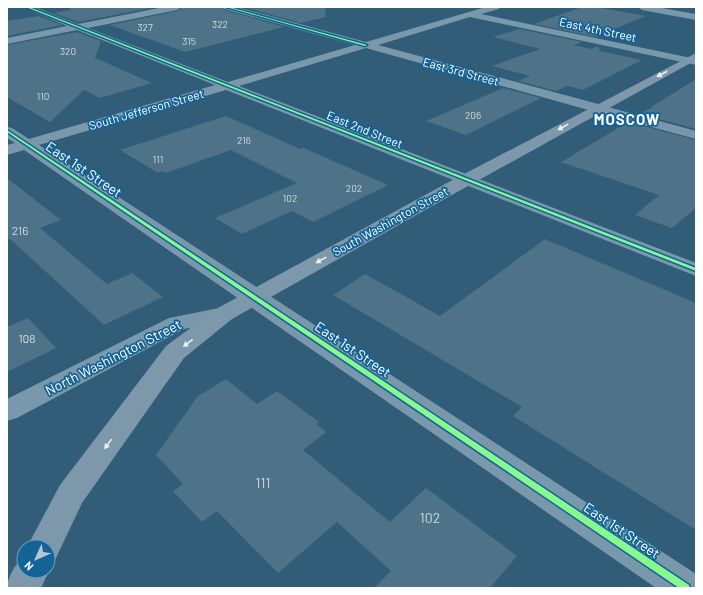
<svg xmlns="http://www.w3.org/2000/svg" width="703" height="595" font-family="Barlow,sans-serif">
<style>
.building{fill:#4e7287}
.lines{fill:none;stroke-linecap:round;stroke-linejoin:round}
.street{fill:#7a98ab;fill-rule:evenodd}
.primary{fill:#7897a9;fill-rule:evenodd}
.highway{fill:#7c98aa;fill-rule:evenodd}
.cycleway-casing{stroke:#136396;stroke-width:3}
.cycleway{fill:#87f88f;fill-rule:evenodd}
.oneway{fill:#ebf0f2}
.labels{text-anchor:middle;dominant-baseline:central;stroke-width:3.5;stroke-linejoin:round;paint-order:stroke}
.far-number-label{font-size:10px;fill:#d3dce1}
.far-street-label{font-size:12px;fill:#fff;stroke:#136396}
.number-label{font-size:12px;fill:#d3dce1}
.street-label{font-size:14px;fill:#fff;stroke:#136396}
.near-number-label{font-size:14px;fill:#d3dce1}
.far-district-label{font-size:15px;font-weight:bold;letter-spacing:1px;fill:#fff;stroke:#136396}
</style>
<rect width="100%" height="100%" fill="#315d78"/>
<g class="building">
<path d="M70,7H156L78,22L54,13L70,10Z"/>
<path d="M182,7H222L224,10L284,27L185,52L110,25L177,11Z"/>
<path d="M243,7H325L326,17L301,23Z"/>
<path d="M582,7H596L646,16L596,37L534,24Z"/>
<path d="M39,16L62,25L7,36V21Z"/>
<path d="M519,29L582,42L574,45L591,49L598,46L600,51L642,60L583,90L568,86L556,91L518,81L530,76L492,66L540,49L493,37Z"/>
<path d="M77,32L101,41L95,58L152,83L100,98L84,90L50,122L7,97V45Z"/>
<path d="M696,79V129L640,114L653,107H651Z"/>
<path d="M503,88L541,98L466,135L426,121Z"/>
<path d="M226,116L300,149L304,148L388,185L313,222L292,211L242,234L215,218L297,183L231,150L166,173L162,171L158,173L120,150Z"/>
<path d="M628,122L696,140V208L672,228L635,215L659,195L561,162Z"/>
<path d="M7,178L61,220L40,228L107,284L132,273L163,297L104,325L10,239L7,240Z"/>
<path d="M545,239L696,303V530L513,416L522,407L333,295L365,274L440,316Z"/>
<path d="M28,318L56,348L7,372V327Z"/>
<path d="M226,379L257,404L277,391L319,422L316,424L326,432L303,450L390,522L426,488L517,556L490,588H374L391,571L337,522L278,573L217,511L202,522L173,491L183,484L156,455L198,396Z"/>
</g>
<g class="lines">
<g class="street">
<path d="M23,7H35L78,24L164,7H181L177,10L88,28L228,82L355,45L224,9L223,7H237L366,42L486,7H500L499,9L481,14L696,59V65L470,17L378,45L602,105L604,108L602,111H592L366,48L239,86L696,263V276L226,90L39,145L696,574V588H656L24,150L7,155V145L15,143L7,138V127L12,128L29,139L215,85L77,30L7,44V38L67,26Z"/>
<path d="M638,7H656L696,14V20L642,10Z"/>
<path d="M224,307L232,309L235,314L232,319L184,329L17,418L7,421V399L169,318Z"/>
</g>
<path class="primary" d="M597,104L696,131V139L592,111L590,108L592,105Z"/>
<g class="highway">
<path d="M696,53V60L459,191L232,319L184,358L82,503L56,558L48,561V547H27L60,485L166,346L216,309L447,183Z"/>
<path d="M24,558V571H48V568L49,571L41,588H7C7,579 16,561 24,558Z"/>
</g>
<defs>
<g id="cycleway">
<path d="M26,7H29L696,268V271Z"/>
<path d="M226,7H229L367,45L365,46Z"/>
<path d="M7,130L689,585L690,588H679L7,132Z"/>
</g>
</defs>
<use href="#cycleway" class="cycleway-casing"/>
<use href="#cycleway" class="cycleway"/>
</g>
<defs><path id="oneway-solid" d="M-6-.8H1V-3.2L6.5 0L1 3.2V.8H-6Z"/></defs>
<g class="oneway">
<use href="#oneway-solid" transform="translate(662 74) rotate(152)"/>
<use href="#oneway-solid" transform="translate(563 127) rotate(151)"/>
<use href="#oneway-solid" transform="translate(321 260) rotate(151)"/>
<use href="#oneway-solid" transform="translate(188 343) rotate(142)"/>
<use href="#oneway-solid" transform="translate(108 444) rotate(126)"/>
</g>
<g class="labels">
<g class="far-number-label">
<text x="220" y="24">322</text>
<text x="145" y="27">327</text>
<text x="189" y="41">315</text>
<text x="68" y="51">320</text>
<text x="43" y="96">110</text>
<text x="473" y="115">206</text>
<text x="244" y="140">216</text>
<text x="158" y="159">111</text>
<text x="354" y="188">202</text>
<text x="290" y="198">102</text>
</g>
<g class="far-street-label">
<text transform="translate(598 29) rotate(12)">East 4th Street</text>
<text transform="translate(461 71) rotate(15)">East 3rd Street</text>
<text transform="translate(146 109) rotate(-16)">South Jefferson Street</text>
<text transform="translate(365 129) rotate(22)">East 2nd Street</text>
<text transform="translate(390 221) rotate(-29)">South Washington Street</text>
</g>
<g class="number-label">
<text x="20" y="230">216</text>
<text x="27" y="338">108</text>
</g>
<g class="street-label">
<text transform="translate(84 169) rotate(34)">East 1st Street</text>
<text transform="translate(353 349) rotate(34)">East 1st Street</text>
<text transform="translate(113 357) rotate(-27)">North Washington Street</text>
<text transform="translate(622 530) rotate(34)">East 1st Street</text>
</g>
<g class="near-number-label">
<text x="263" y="482">111</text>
<text x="430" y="517">102</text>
</g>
<g class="far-district-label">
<text x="627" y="119">MOSCOW</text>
</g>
</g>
<rect width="703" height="595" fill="none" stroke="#ffffff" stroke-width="16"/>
<g transform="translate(36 559) rotate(225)"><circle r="19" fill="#136396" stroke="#71a1c0"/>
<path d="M0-3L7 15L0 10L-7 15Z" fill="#b7c6d0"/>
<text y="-6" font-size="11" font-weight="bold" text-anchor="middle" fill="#ffffff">N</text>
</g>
</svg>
